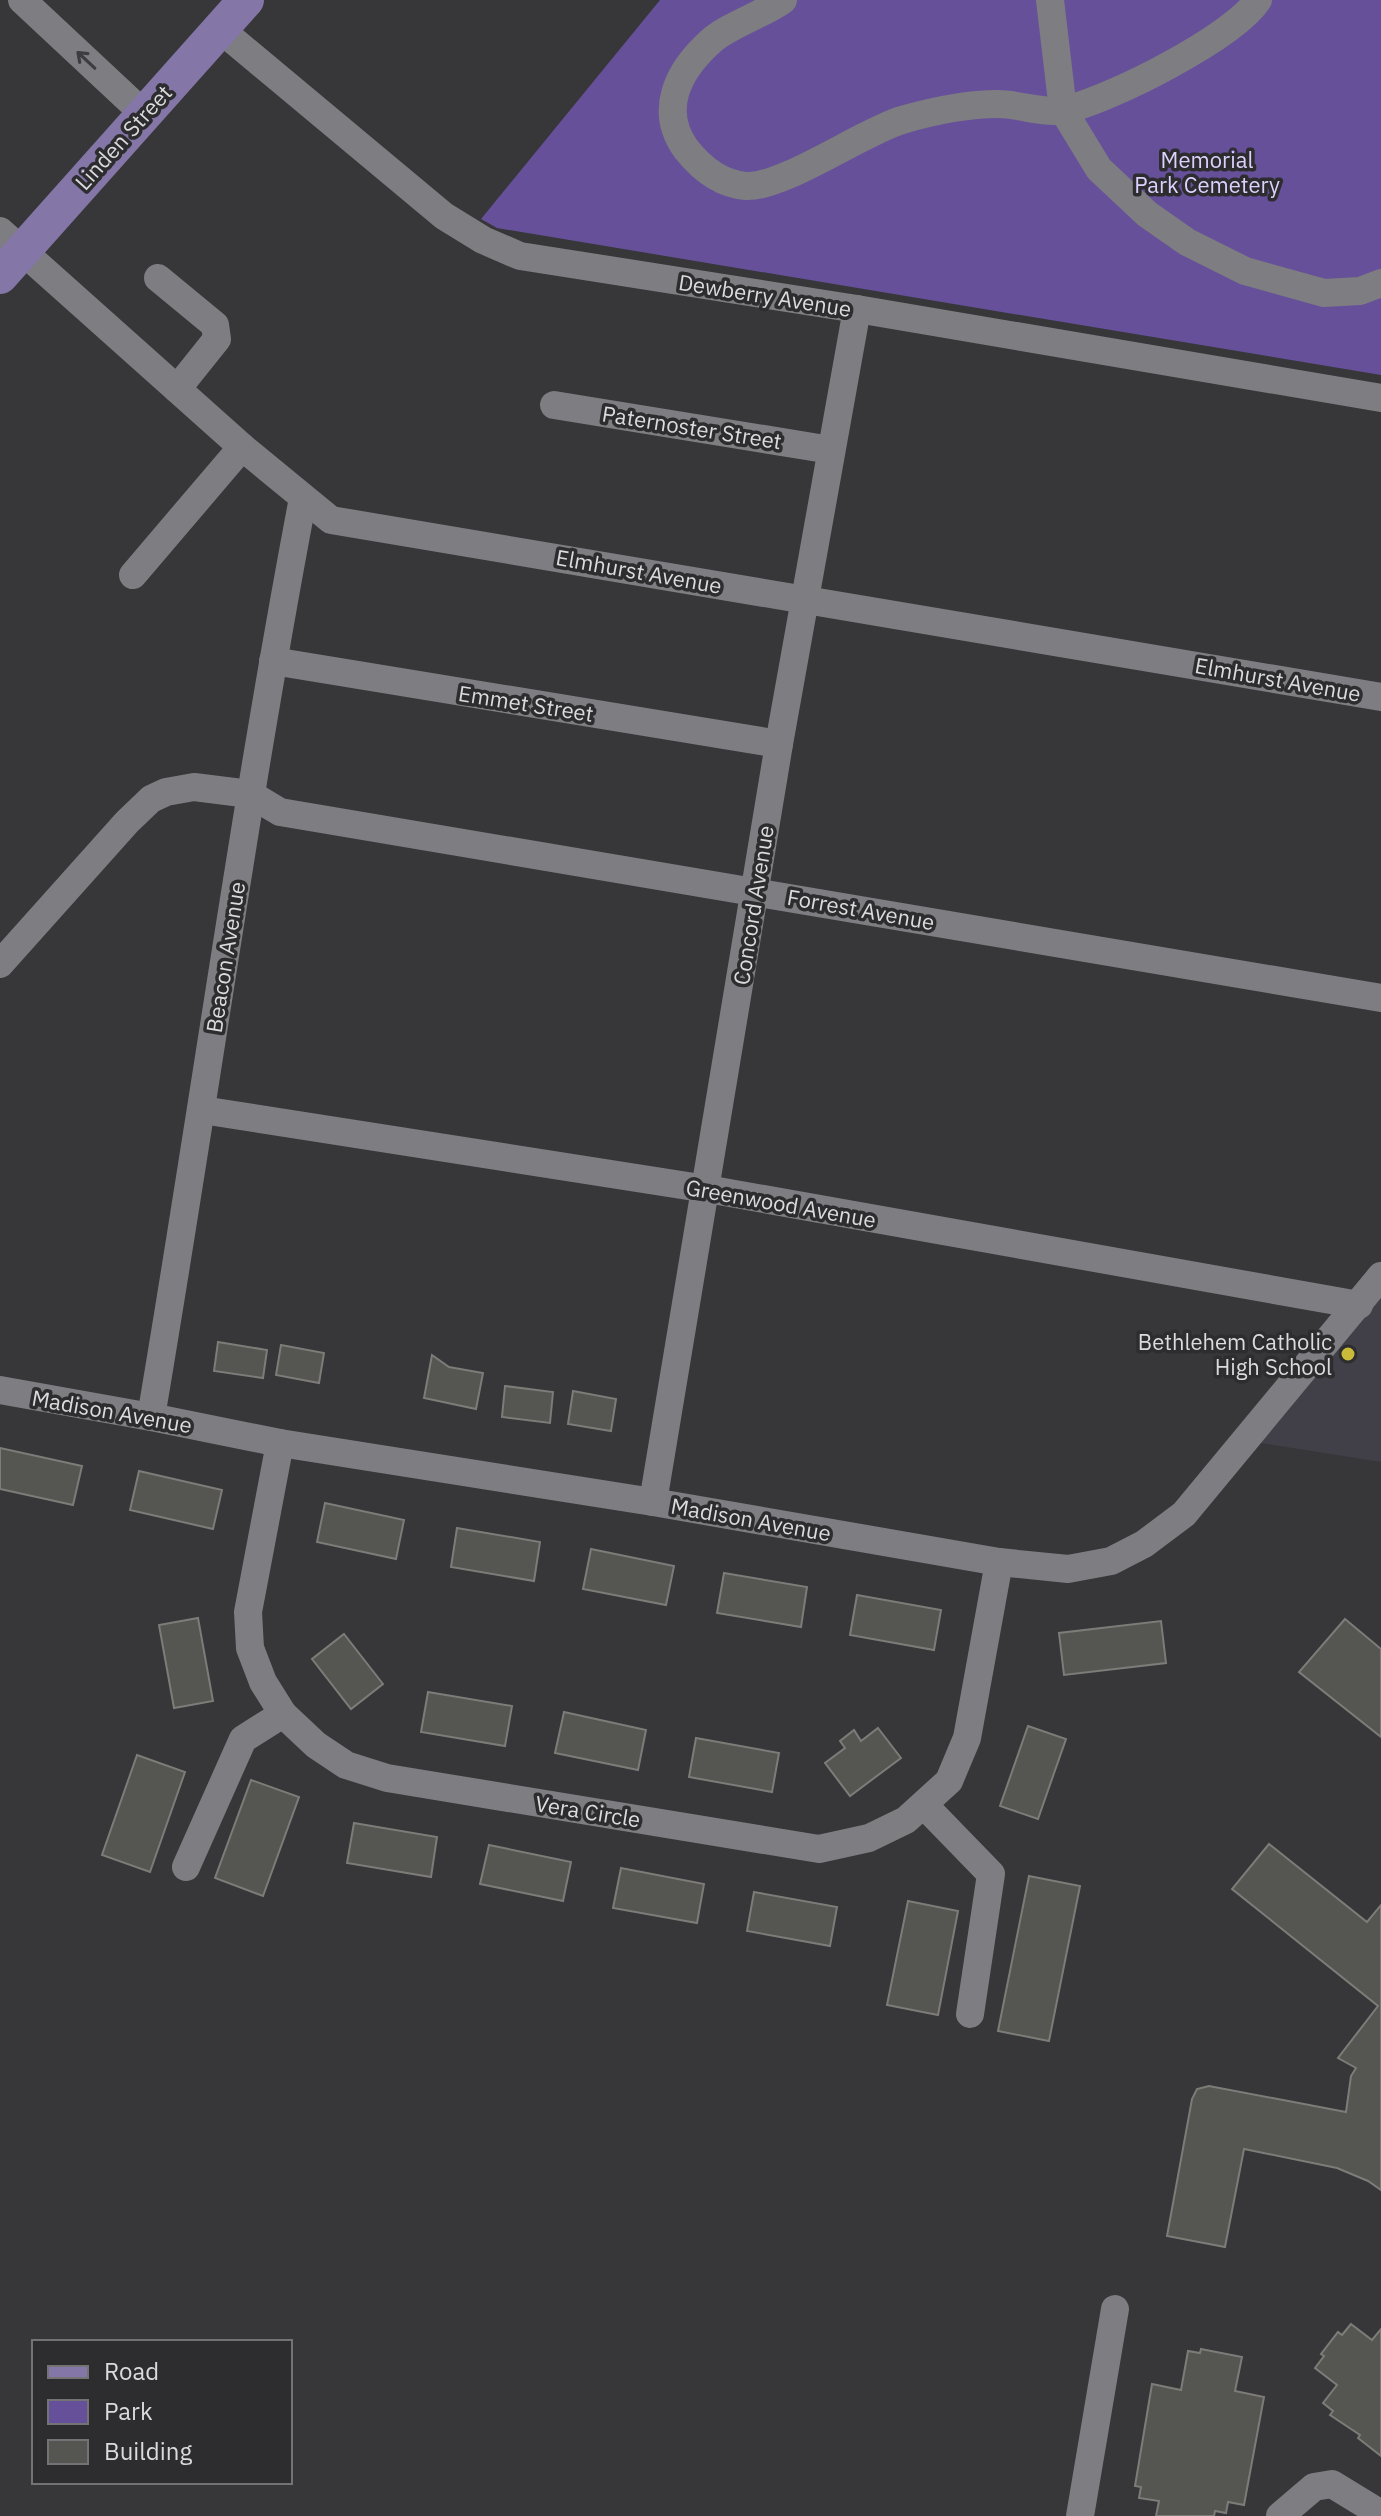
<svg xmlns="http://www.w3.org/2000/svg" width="1381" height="2516" font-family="'IBM Plex Sans',sans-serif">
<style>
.built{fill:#413f48}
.green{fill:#665099}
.building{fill:#555551;stroke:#7d7c79;stroke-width:2}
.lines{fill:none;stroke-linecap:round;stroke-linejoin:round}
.minor{stroke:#7e7d81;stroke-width:28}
.major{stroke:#8476a6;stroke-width:36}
.oneway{stroke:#3d3c3f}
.poi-dot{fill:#c9ba3a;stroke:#2d2c2f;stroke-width:3}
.labels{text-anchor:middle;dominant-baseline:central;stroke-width:7;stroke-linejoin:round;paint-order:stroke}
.street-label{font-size:22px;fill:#dbdadd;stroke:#2d2c2f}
.park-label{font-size:22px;fill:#dcd2fd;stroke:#2d2c2f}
.poi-label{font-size:22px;fill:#dbdadd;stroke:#2d2c2f;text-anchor:end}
</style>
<rect width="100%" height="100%" fill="#373639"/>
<path class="built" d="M1381,1268V1462L1248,1441Z"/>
<path class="green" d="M660,0H1381V375L497,228L481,219Z"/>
<g class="building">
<path d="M218,1342L267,1350L263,1378L214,1371Z"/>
<path d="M281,1345L324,1353L319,1383L276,1375Z"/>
<path d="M432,1355L449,1367L483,1373L476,1409L424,1398Z"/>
<path d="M505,1386L553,1392L550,1423L502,1417Z"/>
<path d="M573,1391L616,1399L611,1431L568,1424Z"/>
<path d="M0,1448L82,1466L73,1505L0,1489Z"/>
<path d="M139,1471L222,1490L213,1529L130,1510Z"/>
<path d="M325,1503L404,1520L396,1559L317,1542Z"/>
<path d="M457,1528L540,1542L534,1581L451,1567Z"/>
<path d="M591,1549L674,1566L666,1605L583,1589Z"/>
<path d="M724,1573L807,1587L801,1627L717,1613Z"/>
<path d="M857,1595L941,1610L934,1650L850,1635Z"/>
<path d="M198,1618L213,1701L174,1708L159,1625Z"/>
<path d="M1345,1619L1381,1649V1737L1299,1672Z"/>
<path d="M1161,1621L1166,1663L1064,1675L1059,1633Z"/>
<path d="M344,1634L383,1684L351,1709L312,1659Z"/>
<path d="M428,1692L512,1706L505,1746L421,1732Z"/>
<path d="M564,1712L646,1730L638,1770L555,1753Z"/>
<path d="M1028,1726L1066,1739L1038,1819L1000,1806Z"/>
<path d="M878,1728L901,1758L850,1796L825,1763L845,1748L840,1741L854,1730L861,1741Z"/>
<path d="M696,1738L779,1753L772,1792L689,1777Z"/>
<path d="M137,1755L185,1772L150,1872L102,1855Z"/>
<path d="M251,1780L299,1797L263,1896L215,1878Z"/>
<path d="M354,1823L437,1837L431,1877L347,1863Z"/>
<path d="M1269,1844L1367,1922L1381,1905V2190L1368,2181L1337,2168L1244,2149L1225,2247L1167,2236L1192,2099L1197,2089L1209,2086L1346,2112L1351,2076L1356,2068L1338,2058L1378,2006L1232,1889Z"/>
<path d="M489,1845L571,1862L563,1901L480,1884Z"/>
<path d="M621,1868L704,1884L697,1923L613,1908Z"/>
<path d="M1029,1876L1080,1886L1049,2041L998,2031Z"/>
<path d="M754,1892L837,1907L830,1946L747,1931Z"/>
<path d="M908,1901L958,1911L938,2015L887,2005Z"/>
<path d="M1351,2324L1372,2340L1381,2329V2456L1358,2438L1360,2435L1330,2415L1333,2411L1323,2403L1337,2385L1315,2368L1324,2356L1321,2354L1338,2332L1342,2335Z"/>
<path d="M1201,2349L1242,2357L1235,2391L1264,2397L1244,2505L1228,2502L1226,2513L1215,2511L1214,2516H1156L1159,2501L1139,2498L1141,2487L1135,2486L1152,2384L1181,2390L1188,2351L1200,2353Z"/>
</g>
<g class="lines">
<g class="minor">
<path d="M22,0L143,113"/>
<path d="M783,0C762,15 727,26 710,42C678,71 658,110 686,149C701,168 721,184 746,186C783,188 862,132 902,120C933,111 966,104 998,104C1019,104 1044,114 1064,110C1108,101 1234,37 1258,0"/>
<path d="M1050,0L1063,110L1099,169L1147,214L1187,242L1245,271L1324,293L1360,291L1381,283"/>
<path d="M221,30L444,216L483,240L520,256L857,309L1381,398"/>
<path d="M0,231L242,447L331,520L1381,697"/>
<path d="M158,278L215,325L217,339L177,389"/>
<path d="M554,405L831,450"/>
<path d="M133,575L242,447"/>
<path d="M273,661L779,744"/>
<path d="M0,964L127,822L151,799L166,792L194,787L250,794L280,812L1381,998"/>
<path d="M202,1110L707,1189L1359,1305"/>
<path d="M0,1390L151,1417L280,1443L653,1502L999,1562L1068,1569L1111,1561L1144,1544L1184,1514L1381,1276"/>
<path d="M151,1417C203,1111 245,803 303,498"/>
<path d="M280,1443L248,1612L250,1648L263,1682L283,1714L316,1745L346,1765L387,1778L819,1849L869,1838L906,1820L949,1781L967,1738L999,1562"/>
<path d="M653,1502L779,744L857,309"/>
<path d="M924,1805L991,1874L970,2014"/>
<path d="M186,1867L243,1739L283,1714"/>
<path d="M1080,2516L1115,2309"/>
<path d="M1280,2516L1314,2487L1332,2484L1381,2514"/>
</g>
<path class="major" d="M0,276L246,0"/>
</g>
<defs><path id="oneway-shaft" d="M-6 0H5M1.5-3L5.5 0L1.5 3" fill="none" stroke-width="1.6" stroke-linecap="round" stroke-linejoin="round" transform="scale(2)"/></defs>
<use class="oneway" href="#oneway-shaft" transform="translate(86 60) rotate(-137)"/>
<circle class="poi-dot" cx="1348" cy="1354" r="8"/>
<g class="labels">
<g class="street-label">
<text transform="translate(123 137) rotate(-48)">Linden Street</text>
<text transform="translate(765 295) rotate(9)">Dewberry Avenue</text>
<text transform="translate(692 427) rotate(9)">Paternoster Street</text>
<text transform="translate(639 571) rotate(10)">Elmhurst Avenue</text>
<text transform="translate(1278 679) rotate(10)">Elmhurst Avenue</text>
<text transform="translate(526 703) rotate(9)">Emmet Street</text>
<text transform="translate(753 905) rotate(-81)">Concord Avenue</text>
<text transform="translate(861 909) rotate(10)">Forrest Avenue</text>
<text transform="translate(225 957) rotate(-81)">Beacon Avenue</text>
<text transform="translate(781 1203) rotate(10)">Greenwood Avenue</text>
<text transform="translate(112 1411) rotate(10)">Madison Avenue</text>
<text transform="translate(751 1519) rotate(10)">Madison Avenue</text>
<text transform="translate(588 1811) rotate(9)">Vera Circle</text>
</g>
<g class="park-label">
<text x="1207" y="159">Memorial<tspan x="1207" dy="25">Park Cemetery</tspan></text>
</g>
<g class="poi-label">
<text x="1332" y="1341">Bethlehem Catholic<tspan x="1332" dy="25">High School</tspan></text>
</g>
</g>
<rect x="32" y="2340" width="260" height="144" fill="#2d2c2f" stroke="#737275" stroke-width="2"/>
<rect x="48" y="2366" width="40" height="12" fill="#8476a6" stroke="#737275" stroke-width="2"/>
<text x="104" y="2380" font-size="24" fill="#dbdadd">Road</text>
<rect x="48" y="2400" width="40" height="24" fill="#665099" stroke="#737275" stroke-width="2"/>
<text x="104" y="2420" font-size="24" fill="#dbdadd">Park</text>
<rect x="48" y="2440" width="40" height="24" fill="#555551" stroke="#737275" stroke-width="2"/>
<text x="104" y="2460" font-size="24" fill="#dbdadd">Building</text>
</svg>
